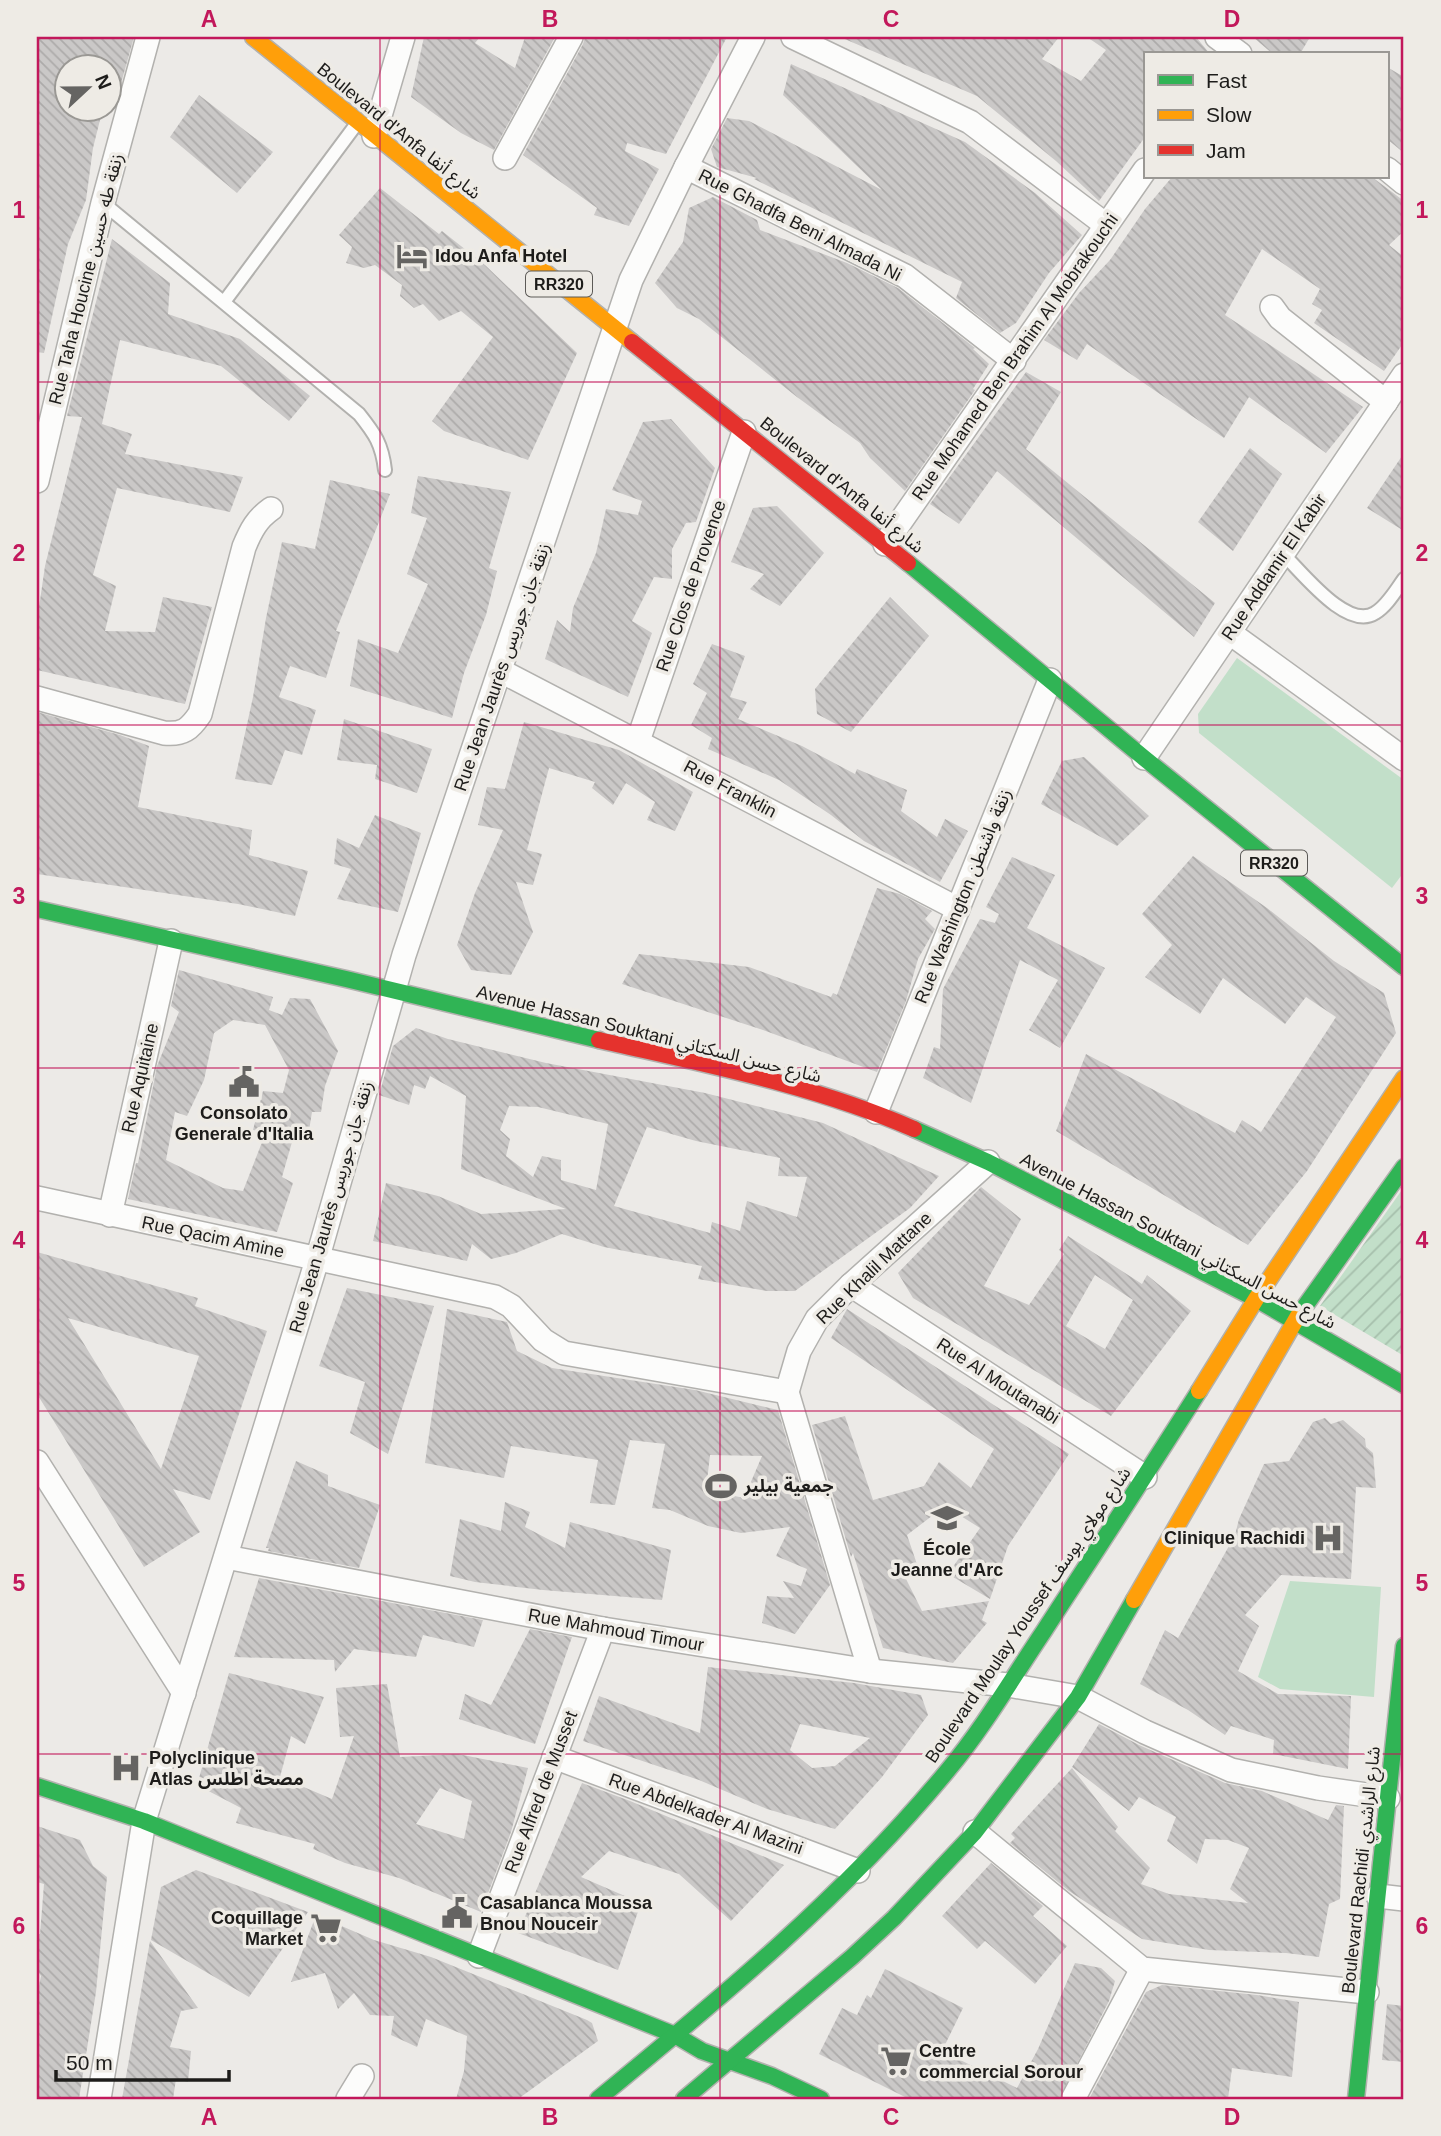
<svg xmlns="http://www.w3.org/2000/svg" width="1441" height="2136" font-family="Arial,'Noto Sans Arabic',sans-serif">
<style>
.grass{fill:#c2dfc9}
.garden{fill:url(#garden-furrows)}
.building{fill:url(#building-back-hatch);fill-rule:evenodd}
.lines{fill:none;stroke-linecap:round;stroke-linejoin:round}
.lane-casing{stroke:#b2b1ae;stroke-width:16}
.street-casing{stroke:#b2b1ae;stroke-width:26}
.fast-casing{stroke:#b2b1ae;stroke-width:19}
.slow-casing{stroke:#b2b1ae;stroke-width:19}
.jam-casing{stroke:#b2b1ae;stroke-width:19}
.lane{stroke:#fcfcfb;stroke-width:12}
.street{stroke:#fcfcfb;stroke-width:23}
.fast{stroke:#30b455;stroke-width:16}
.slow{stroke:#ff9f0a;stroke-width:16}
.jam{stroke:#e5322d;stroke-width:16}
.grid{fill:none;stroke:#c2185b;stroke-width:2;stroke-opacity:0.55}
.labels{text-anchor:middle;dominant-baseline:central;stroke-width:7;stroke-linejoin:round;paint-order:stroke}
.shield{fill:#eeebe5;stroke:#5c5a57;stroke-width:2}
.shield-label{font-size:16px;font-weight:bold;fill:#1d1c1a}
.street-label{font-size:18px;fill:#1d1c1a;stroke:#eeebe5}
.poi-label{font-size:18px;font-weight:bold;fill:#1d1c1a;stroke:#eeebe5;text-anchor:start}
.neatline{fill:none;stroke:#c2185b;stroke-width:2.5}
.grid-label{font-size:23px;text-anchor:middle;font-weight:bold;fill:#c2185b}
</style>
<defs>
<pattern id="garden-furrows" width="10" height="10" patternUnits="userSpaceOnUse" patternTransform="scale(1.75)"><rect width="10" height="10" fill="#c2dfc9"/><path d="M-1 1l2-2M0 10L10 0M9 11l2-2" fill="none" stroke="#a6bfac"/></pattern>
<pattern id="building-back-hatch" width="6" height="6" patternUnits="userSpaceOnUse" patternTransform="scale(1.75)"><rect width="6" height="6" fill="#cac8c7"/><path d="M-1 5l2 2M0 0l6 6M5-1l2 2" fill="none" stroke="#adabaa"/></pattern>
</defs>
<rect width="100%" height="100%" fill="#eceae7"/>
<g class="grass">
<path d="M1237,658L1404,780V872L1392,888L1199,733L1198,714Z"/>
<path d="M1290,1581L1381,1587L1374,1697L1280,1689L1258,1677Z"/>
</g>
<path class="garden" d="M1404,1187V1356L1320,1306Z"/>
<g class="building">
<path d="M37,37H134L120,87L108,105V66H66V108H103L93,148L86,200L68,244L44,353L37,352Z"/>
<path d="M424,37H480L475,43L515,68L525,37H555L494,150L461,133L411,97Z"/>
<path d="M585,37H727L666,154L627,143L625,151L659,169L629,226L594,215L597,208L523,155L583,44Z"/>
<path d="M840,37H1059L1042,59L1081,81L1106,50L1087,37H1196L1210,54H1145V137L1099,201L1056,161L977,96Z"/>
<path d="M1253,37H1310L1300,54H1273Z"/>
<path d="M791,64L965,142L1035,193L1082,235L1049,273L1016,323L1000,333L956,298L962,282L754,179L757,178L717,167L711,149L727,118L749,121L882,190L783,95Z"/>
<path d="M1387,67L1404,77V153L1387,139Z"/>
<path d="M199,95L273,152L237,193L170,137Z"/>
<path d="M1172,177H1372L1404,201V231L1389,245L1404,257V342L1384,371L1314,323L1322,310L1312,304L1320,289L1262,249L1225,315L1363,407L1326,453L1249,397L1224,438L1087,344L1077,360L1044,340L1079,293L1110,260L1145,209Z"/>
<path d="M380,188L439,234L442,231L485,265L577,353L528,460L444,431L432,421L493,337L461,311L439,321L423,304L414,308L400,296L402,285L375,265L364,268L346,263L352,247L339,235Z"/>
<path d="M713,197L757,220L760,230L847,263L898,288L975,348L973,349L989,364L973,389L975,390L905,491L870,458L860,443L797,397L699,319L677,308L655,283L683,242L689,208Z"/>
<path d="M112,239L170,283L168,314L240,339L310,396L289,421L221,366L120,340L102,424L132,434L125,454L243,477L230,512L117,488L93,575L116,586L105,631L155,632L163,597L212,607L185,704L37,670V621L45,566L82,417L67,416Z"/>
<path d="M1026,372L1061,392L1026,449L1215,603L1194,637L997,471L959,524L930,504Z"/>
<path d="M671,419L715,468L696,522L686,523L672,549V579L654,577L632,621L652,633L628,697L545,659L557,620L570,632L573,608L596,553L606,509L638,515L642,501L612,490L643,422Z"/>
<path d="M1250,448L1282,474L1233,551L1198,522Z"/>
<path d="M1404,453V531L1367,508Z"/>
<path d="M418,476L511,492L489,568L497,571L486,615L464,673L452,718L350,686L358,639L398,653L428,584L407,574L427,518L411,513Z"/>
<path d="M330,480L390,494L336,631L340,632L326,678L290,666L279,697L316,710L302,755L285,750L272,785L235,779L253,697L266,618L282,542L315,549Z"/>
<path d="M777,506L824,553L780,606L750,589L764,574L731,562L753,508Z"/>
<path d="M890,597L929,636L851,732L817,714L815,689Z"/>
<path d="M712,644L745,656L730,697L747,702L738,719L802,746L855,774L857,769L907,790L901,811L937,837L945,819L968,831L940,882L864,841L831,815L779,780L708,749L712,738L691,725L707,693L693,684Z"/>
<path d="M37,712L120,735L149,746L138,807L252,830L249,855L308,871L295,916L238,904L37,874Z"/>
<path d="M344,719L432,749L417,793L375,779L377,765L337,760Z"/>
<path d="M524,722L619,750L693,792L675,831L647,820L655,802L626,783L613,805L592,788L595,782L549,768L527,850L542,854L533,885L516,882L533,932L511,975L471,970L457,945L475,893L503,830L478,825L487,787L505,789Z"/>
<path d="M1084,757L1149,816L1117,846L1041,804L1062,761Z"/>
<path d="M375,815L421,833L398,912L337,899L351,869L334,864L337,838L359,848Z"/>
<path d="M1193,856L1267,908L1334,961L1384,993L1396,1033L1307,1171L1248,1245L1056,1131L1086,1054L1235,1133L1242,1120L1261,1132L1336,1017L1306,997L1285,1024L1223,978L1200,1014L1145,977L1172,945L1142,914Z"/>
<path d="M1012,857L1055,875L1027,928L1105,968L1060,1048L1029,1030L1058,980L1020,960L971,1103L923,1078L934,1047L940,1049L943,989L980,919L995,923L999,914L986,907Z"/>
<path d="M877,888L900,894L932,911L925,919L935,929L918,959L906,1001L877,1072L763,1030L622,984L639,954L749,967L831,997L833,993L837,995Z"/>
<path d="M179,970L273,997L269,1010L282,1015L290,998L310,999L338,1051L325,1086L321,1112H312L308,1137L294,1135L282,1177L293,1183L277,1232L128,1199L136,1163H138L157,1066L179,1012L171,1006ZM233,1020L265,1025L289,1070L283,1093L263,1091L253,1130L266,1132L243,1191L223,1188L166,1160L175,1112L187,1116L204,1080L214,1033Z"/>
<path d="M416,1028L448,1039L546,1063L705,1093L823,1123L939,1176L910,1208L795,1291H767L698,1279L702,1266L604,1247L562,1234L516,1253L491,1259L472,1244L467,1261L373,1241L386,1183L438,1196L481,1214L566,1209L461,1169L466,1096L430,1076L425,1089L414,1085L409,1105L379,1095L393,1046ZM509,1106L538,1107L608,1124L596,1190L561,1180V1160L542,1156L533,1177L506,1156L510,1139L500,1130ZM647,1127L696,1141L780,1158L778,1176L807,1177L797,1217L747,1201L740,1231L712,1222L710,1233L614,1206Z"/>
<path d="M981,1187L1021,1219L984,1286L1029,1305L1064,1254L1059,1250L1068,1236L1142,1284L1147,1275L1191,1311L1111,1416L913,1298L898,1273ZM1095,1275L1133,1300L1105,1349L1066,1326Z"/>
<path d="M37,1252L198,1298L195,1306L267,1331L210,1500L173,1489L200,1532L144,1567L37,1394ZM68,1318L199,1356L161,1469Z"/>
<path d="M347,1288L434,1306L388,1454L350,1433L365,1382L319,1366Z"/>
<path d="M447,1309L507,1322L517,1351L552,1368L695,1390L778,1410L830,1585L795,1634L762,1623L767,1596L794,1598L783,1581L801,1586L807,1569L776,1556L790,1527L741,1533L708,1526L670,1510L652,1508L665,1444L630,1440L615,1505L590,1503L598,1460L511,1446L504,1478L425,1463ZM710,1455L762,1456L744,1498L706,1490Z"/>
<path d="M847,1309L1069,1454L1008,1546L990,1599L948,1574L980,1528L945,1506L907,1535L920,1573L905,1577L922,1611L989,1601L982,1620L987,1623L953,1663L883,1648L853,1553L851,1557L812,1425L845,1416L873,1500L924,1486L939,1462L971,1488L994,1449L831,1338Z"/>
<path d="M1325,1418L1331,1424L1343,1420L1365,1439L1366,1447L1373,1453L1376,1488L1356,1487L1351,1579L1281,1575L1245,1615L1259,1626L1238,1671L1278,1694L1351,1696L1348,1769L1273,1754L1274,1740L1231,1726L1225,1735L1188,1710L1140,1684L1165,1630L1178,1638L1235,1535L1239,1519L1264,1464L1289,1461L1313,1422Z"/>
<path d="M296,1461L328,1475V1486L380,1505L359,1568L268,1551L269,1548H266Z"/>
<path d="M505,1502L530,1512L525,1527L565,1548L570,1522L671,1550L662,1600L543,1590L475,1582L450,1576L460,1519L501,1531Z"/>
<path d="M259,1578L483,1620L474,1647L423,1635L416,1657L354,1649L335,1672L334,1660L234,1657Z"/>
<path d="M530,1629L572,1637L535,1744L459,1719L465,1694L491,1705Z"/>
<path d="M708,1667L854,1683L921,1695L928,1715L882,1777L835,1829L767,1809L699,1780L583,1741L599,1696L700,1733ZM800,1724L870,1738L835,1766L812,1768L790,1750Z"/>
<path d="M229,1673L324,1697L305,1744L291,1736L280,1777L332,1799L354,1736L340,1737L336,1688L387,1684L400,1757L458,1754L528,1768L511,1832L481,1912L399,1878L345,1863L313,1849L315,1844L236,1823L241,1808L197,1785ZM440,1788L472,1801L464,1839L416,1824Z"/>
<path d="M1099,1724L1139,1745L1225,1783L1262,1791L1328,1820L1336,1805L1344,1806L1340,1899L1329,1904L1319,1957L1286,1953L1209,1950L1142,1939L1069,1891L1010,1843L1015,1838L1011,1834L1072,1768L1118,1827L1115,1831L1150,1868L1141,1884L1169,1894L1248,1903L1230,1889L1249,1848L1228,1840L1205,1839L1197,1864L1167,1841L1176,1817L1139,1797L1129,1811L1072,1767Z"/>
<path d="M582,1783L630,1801L784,1865L731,1921L679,1874L609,1851L581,1877L641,1903L618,1970L518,1933Z"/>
<path d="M37,1826L80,1840L93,1866L107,1877L96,1992L79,2099H37V1995L41,1976L37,1970V1934H40L44,1884L37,1882Z"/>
<path d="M991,1863L1043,1906L1033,1916L1067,1946L1035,1984L985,1941L977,1949L942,1916Z"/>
<path d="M196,1870L308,1912L249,1997L151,1940L161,1887Z"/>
<path d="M316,1915L374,1940L431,1957L587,2020L592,2023L598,2041L518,2099H456L464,2071L467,2036L426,2019L417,2047L391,2035L394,2016L370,2015L354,1993L338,2009L325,1973L291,1982Z"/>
<path d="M150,1941L198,2008L181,2011L170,2047L191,2051L188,2082L176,2079L173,2099H122Z"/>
<path d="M1075,1963L1101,1968L1115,1981L1109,2001L1059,2099H909L819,2054L842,2008L857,2015L867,1995L871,1998L885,1969L963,2008L942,2051L1017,2088L1038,2049Z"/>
<path d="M1162,1985L1257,1995L1299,2002L1292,2077L1232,2068L1228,2099H1089L1146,1992Z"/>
<path d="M1387,2004L1404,2006V2062L1382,2060Z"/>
</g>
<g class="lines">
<defs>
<g id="lane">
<path d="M103,203L359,414C375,434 382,444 385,470"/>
<path d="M224,302L355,126"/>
<path d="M1283,554C1302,572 1347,631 1375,613C1387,606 1396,590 1404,579"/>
</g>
<g id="street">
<path d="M793,37L970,122L1106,225"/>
<path d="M1217,37L1240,54"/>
<path d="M374,136L403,37"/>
<path d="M505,158L571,37"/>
<path d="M686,167L905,276L1014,361"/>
<path d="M1387,169L1404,183"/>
<path d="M1272,307L1280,318L1386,402"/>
<path d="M37,481L103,203L148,37"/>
<path d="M885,544L1145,170"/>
<path d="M1230,633L1404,759"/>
<path d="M501,671L958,909"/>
<path d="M37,698L164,733C183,735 190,729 200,714L244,547C251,530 257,519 271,509"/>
<path d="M638,741L744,432"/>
<path d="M1144,758L1404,375"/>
<path d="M876,1112L1050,680"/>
<path d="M37,1198L495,1297L511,1306L543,1340L564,1353L787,1392"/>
<path d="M110,1215L171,941"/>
<path d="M851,1285L1145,1477"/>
<path d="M787,1392L799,1351L817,1319L851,1285L988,1162"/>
<path d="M787,1392L870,1671"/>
<path d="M37,1462L184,1693"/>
<path d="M226,1557L603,1629L870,1671L1008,1685L1078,1697L1145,1732L1231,1770L1318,1788L1388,1798"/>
<path d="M554,1757L858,1871"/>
<path d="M975,1832L1142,1969L1367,1992"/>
<path d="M1378,1896L1404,1899"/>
<path d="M479,1956L603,1629"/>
<path d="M99,2099L144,1821L317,1260L404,955L631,280L686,167L753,37"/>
<path d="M348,2099L362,2076"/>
<path d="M1073,2099L1142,1969"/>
</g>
<g id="fast">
<path d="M908,563L1144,758L1404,967"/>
<path d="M37,909L346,979L599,1040"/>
<path d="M914,1129L988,1162L1256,1299L1404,1385"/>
<path d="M1298,1316L1404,1167"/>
<path d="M37,1786L144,1821L675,2035L702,2051L772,2076L821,2099"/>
<path d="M598,2099C722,1997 845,1895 948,1770C984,1727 1013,1677 1044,1631C1096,1551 1148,1472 1199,1391"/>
<path d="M684,2099L852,1957L894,1918L975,1832L1078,1697L1134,1600"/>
<path d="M1356,2099L1404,1646"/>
</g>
<g id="slow">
<path d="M253,37L632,342"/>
<path d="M1199,1391L1256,1299L1404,1078"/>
<path d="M1134,1600L1298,1316"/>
</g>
<g id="jam">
<path d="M632,342L908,563"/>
<path d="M599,1040C704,1064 814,1085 914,1129"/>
</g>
</defs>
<use href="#lane" class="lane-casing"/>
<use href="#street" class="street-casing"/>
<use href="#fast" class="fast-casing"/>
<use href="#slow" class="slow-casing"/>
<use href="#jam" class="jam-casing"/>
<use href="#lane" class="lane"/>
<use href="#street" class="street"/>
<use href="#fast" class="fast"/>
<use href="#slow" class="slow"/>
<use href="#jam" class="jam"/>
</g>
<path class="grid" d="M380,37V2099M720,37V2099M1062,37V2099M37,382H1404M37,725H1404M37,1068H1404M37,1411H1404M37,1754H1404"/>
<defs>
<symbol id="hotel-bare" viewBox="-9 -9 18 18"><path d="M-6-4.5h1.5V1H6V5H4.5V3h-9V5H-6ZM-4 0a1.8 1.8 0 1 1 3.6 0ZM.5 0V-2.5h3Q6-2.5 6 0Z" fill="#656462" stroke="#eeebe5" stroke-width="2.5" paint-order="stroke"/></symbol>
<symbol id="civic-bare" viewBox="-9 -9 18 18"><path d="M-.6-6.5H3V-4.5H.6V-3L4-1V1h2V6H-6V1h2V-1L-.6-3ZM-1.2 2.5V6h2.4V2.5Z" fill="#656462" stroke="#eeebe5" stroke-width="2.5" paint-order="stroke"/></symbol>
<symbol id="stadium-bare" viewBox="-9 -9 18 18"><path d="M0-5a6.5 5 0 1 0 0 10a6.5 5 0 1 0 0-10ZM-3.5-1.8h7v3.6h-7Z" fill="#656462" stroke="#eeebe5" stroke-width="2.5" paint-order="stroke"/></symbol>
<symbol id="school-bare" viewBox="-9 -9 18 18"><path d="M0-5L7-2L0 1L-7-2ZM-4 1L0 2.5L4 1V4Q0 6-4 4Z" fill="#656462" stroke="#eeebe5" stroke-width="2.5" paint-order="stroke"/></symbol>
<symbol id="hospital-bare" viewBox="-9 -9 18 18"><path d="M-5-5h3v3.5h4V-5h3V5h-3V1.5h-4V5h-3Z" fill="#656462" stroke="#eeebe5" stroke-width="2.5" paint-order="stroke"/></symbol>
<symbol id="supermarket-bare" viewBox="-9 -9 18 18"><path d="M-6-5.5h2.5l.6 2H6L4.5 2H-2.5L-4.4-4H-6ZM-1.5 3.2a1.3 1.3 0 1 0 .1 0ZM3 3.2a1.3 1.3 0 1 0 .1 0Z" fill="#656462" stroke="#eeebe5" stroke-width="2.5" paint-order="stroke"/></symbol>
</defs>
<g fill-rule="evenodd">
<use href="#hotel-bare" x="390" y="234" width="44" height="44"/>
<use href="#civic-bare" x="222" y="1060" width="44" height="44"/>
<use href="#stadium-bare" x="699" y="1464" width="44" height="44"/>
<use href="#school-bare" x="925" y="1496" width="44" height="44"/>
<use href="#hospital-bare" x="1306" y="1516" width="44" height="44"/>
<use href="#hospital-bare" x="104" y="1746" width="44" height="44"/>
<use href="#civic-bare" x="435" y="1891" width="44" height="44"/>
<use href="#supermarket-bare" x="304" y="1906" width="44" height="44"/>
<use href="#supermarket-bare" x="874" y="2039" width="44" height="44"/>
</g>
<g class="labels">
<g class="shield">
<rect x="526" y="271.5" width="66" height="25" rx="5"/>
<rect x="1241" y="850.5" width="66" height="25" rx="5"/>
</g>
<g class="shield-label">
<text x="559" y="284">RR320</text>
<text x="1274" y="863">RR320</text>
</g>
<g class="street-label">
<text transform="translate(399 131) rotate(39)">Boulevard d'Anfa شارع أنفا</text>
<text transform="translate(800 225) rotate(27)">Rue Ghadfa Beni Almada Ni</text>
<text transform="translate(86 279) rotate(-76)">Rue Taha Houcine زنقة طه حسين</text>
<text transform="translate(1015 357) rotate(-55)">Rue Mohamed Ben Brahim Al Mobrakouchi</text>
<text transform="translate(842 485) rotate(39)">Boulevard d'Anfa شارع أنفا</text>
<text transform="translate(1274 567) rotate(-56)">Rue Addamir El Kabir</text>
<text transform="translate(691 586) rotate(-71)">Rue Clos de Provence</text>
<text transform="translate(502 667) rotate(-71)">Rue Jean Jaurès زنقة جان جوريس</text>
<text transform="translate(730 789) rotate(28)">Rue Franklin</text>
<text transform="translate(963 896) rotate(-68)">Rue Washington زنقة واشنطن</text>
<text transform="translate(649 1034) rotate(14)">Avenue Hassan Souktani شارع حسن السكتاني</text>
<text transform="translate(140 1078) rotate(-77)">Rue Aquitaine</text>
<text transform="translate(331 1207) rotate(-74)">Rue Jean Jaurès زنقة جان جوريس</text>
<text transform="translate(213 1237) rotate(12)">Rue Qacim Amine</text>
<text transform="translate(1178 1241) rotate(28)">Avenue Hassan Souktani شارع حسن السكتاني</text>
<text transform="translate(874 1268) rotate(-44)">Rue Khalil Mattane</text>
<text transform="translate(998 1381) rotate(33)">Rue Al Moutanabi</text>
<text transform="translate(1028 1615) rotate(-56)">Boulevard Moulay Youssef شارع مولاي يوسف</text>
<text transform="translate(616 1630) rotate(10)">Rue Mahmoud Timour</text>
<text transform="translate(541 1792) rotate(-69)">Rue Alfred de Musset</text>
<text transform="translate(706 1814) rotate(20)">Rue Abdelkader Al Mazini</text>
<text transform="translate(1361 1870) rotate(-84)">Boulevard Rachidi شارع الراشدي</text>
</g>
<g class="poi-label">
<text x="435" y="256">Idou Anfa Hotel</text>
<text x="244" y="1113" text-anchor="middle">Consolato<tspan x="244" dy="21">Generale d'Italia</tspan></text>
<text x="744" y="1486">جمعية بيلير</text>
<text x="1305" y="1538" text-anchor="end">Clinique Rachidi</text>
<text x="947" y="1549" text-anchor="middle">École<tspan x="947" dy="21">Jeanne d'Arc</tspan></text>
<text x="149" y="1758">Polyclinique<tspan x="149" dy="21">Atlas مصحة اطلس</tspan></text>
<text x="480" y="1903">Casablanca Moussa<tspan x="480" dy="21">Bnou Nouceir</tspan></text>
<text x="303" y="1918" text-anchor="end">Coquillage<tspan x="303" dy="21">Market</tspan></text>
<text x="919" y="2051">Centre<tspan x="919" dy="21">commercial Sorour</tspan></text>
</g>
</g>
<rect width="1441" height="2136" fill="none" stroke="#eeebe5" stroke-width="77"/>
<rect x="1144" y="52" width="245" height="126" fill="#eeebe5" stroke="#9a9894" stroke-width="2"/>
<rect x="1158" y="75" width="35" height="10" fill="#30b455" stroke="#9a9894" stroke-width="2"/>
<text x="1206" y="88" font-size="21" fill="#1d1c1a">Fast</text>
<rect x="1158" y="110" width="35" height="10" fill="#ff9f0a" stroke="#9a9894" stroke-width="2"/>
<text x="1206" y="122" font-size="21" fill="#1d1c1a">Slow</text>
<rect x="1158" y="145" width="35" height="10" fill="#e5322d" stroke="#9a9894" stroke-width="2"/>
<text x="1206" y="158" font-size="21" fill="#1d1c1a">Jam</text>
<g transform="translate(88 88) rotate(68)"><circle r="33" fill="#eeebe5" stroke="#9a9894" stroke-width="2"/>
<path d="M0-5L12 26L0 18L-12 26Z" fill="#656462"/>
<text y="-10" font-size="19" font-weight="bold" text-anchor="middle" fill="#1d1c1a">N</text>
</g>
<path d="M56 2070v10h173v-10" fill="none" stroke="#1d1c1a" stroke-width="3.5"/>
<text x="66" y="2070" font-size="21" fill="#1d1c1a" stroke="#eeebe5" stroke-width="5" paint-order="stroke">50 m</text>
<rect x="38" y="38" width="1364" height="2060" class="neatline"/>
<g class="grid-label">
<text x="209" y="27">A</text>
<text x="550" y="27">B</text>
<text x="891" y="27">C</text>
<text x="1232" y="27">D</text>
<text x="19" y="218">1</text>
<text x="1422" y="218">1</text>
<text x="19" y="561">2</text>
<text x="1422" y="561">2</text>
<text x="19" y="904">3</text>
<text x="1422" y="904">3</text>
<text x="19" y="1248">4</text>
<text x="1422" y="1248">4</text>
<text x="19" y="1591">5</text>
<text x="1422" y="1591">5</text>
<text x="19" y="1934">6</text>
<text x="1422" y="1934">6</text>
<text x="209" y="2125">A</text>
<text x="550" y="2125">B</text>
<text x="891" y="2125">C</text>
<text x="1232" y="2125">D</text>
</g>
</svg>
